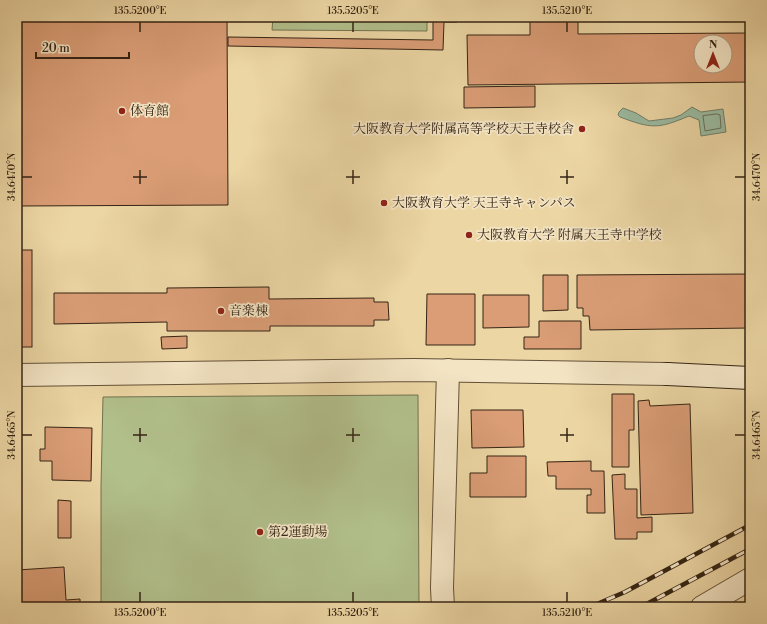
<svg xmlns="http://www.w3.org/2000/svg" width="767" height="624" font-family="'Libre Bodoni','Noto Serif JP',serif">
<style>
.green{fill:#b1bf8b;stroke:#737250}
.water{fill:#9abaa0;stroke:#727e68}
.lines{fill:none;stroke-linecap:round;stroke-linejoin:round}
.shore{stroke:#686f5a;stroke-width:1}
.building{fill:#da9d76;stroke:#352414;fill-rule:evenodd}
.street-casing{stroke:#635038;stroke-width:24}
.secondary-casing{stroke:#352414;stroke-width:24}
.street{stroke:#f3e4c4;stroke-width:22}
.secondary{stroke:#f3e4c4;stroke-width:22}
.rail-casing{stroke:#352414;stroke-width:4.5}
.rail{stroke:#f3e4c4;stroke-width:3;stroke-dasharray:9;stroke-linecap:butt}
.ticks{fill:none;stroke:#352414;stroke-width:1.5}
.poi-dot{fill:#8f2418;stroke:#f3e4c4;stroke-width:1.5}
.labels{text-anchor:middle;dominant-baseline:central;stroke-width:3.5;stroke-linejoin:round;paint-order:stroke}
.poi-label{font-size:13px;fill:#352414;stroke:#f3e4c4;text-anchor:start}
.neatline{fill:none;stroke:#352414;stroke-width:1.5}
.ticks-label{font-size:10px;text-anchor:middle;fill:#352414}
</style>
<rect width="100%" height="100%" fill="#ecd6a4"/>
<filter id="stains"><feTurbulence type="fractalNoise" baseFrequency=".005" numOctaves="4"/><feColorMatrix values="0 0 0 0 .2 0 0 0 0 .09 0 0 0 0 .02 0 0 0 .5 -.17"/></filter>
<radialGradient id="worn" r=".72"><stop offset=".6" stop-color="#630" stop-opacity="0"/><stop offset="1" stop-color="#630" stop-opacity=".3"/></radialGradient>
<g class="green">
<path d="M273,17H427V31L272,30Z"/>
<path d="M418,395L419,607H101V487L103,397Z"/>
</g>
<path class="water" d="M692,107L701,112L723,109L726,132L701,136L699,120L689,116C658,129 652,129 620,117L618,115L619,112L623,108L636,113L649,121L673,118L681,115Z"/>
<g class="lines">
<path class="shore" d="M717,114L720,115L721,128L705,131L703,116Z"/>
</g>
<g class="building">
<path d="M17,17H227L228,205L17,206Z"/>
<path d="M433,17H457V22H444L443,50L228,46V37L433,40Z"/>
<path d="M530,17H578V34L750,33V82L468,85L467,35H530ZM701,42H725V66H701Z"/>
<path d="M535,86V107L464,108V87Z"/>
<rect x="17" y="250" width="15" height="97"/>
<path d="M750,274V328L590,330L589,316H583V308H577V275Z"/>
<path d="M543,275H568V310L543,311Z"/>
<path d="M269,287V299L374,298V302H388L389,320H374V326H270V331H167V322L54,324V293H167V288Z"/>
<path d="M427,294H475V345H426Z"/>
<path d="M483,295H529V327L483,328Z"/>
<path d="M539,321H581V349H524V337H539Z"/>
<path d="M187,336V348L162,349L161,337Z"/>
<path d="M612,394H634V430H629V467H612Z"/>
<path d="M649,400L650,406L690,404L693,513L641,515L638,401Z"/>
<path d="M471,410H523L524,447L472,448Z"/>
<path d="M45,427L92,428L91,481L52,480V461H40V449H45Z"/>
<path d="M487,456H526V497H470V473H487Z"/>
<path d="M591,461V471H604L605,513H587V495H591V489H556V476H548L547,462Z"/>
<path d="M625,474V489H637V518L652,517V532H637V539H615L612,475Z"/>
<path d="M58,500L71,501V538H58Z"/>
<path d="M64,567L66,600L80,599V607H17V570Z"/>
</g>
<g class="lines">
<defs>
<g id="street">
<path d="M17,375L414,370L667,374"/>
<path d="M443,607L442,588L448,370"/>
<path d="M702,607L750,579"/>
</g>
<path id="secondary" d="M667,374L750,378"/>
</defs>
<use href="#street" class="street-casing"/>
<use href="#secondary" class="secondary-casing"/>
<use href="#street" class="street"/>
<use href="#secondary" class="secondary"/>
<defs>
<g id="rail">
<path d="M590,607L625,592L750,525"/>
<path d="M641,607L750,549"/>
</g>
</defs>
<use href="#rail" class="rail-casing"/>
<use href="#rail" class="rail"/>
</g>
<path class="ticks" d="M140,22V32M353,22V32M567,22V32M140,170V184M353,170V184M567,170V184M22,177H32M133,177H147M346,177H360M560,177H574M735,177H745M140,428V442M353,428V442M567,428V442M22,435H32M133,435H147M346,435H360M560,435H574M735,435H745M140,592V602M353,592V602M567,592V602"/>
<g class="poi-dot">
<circle cx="122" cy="111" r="4"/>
<circle cx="582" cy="129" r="4"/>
<circle cx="384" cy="203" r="4"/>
<circle cx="469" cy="235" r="4"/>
<circle cx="221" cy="311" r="4"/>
<circle cx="260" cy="532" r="4"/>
</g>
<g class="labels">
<g class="poi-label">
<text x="130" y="111">体育館</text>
<text x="574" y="129" text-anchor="end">大阪教育大学附属高等学校天王寺校舎</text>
<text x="392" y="203">大阪教育大学 天王寺キャンパス</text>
<text x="477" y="235">大阪教育大学 附属天王寺中学校</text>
<text x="229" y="311">音楽棟</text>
<text x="268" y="532">第2運動場</text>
</g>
</g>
<rect width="767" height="624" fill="none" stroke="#ecd6a4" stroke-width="44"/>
<g transform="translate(713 54)"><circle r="19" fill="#f3e4c4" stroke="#a7977e"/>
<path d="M0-3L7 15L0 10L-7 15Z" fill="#8f2418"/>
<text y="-6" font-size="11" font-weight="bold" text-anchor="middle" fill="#352414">N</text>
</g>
<path d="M36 52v6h93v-6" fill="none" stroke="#352414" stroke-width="2"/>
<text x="42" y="52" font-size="12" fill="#352414" stroke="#f3e4c4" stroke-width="3" paint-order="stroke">20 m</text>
<rect x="22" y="22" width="723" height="580" class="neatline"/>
<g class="ticks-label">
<text x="140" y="14">135.5200°E</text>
<text x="353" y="14">135.5205°E</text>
<text x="567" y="14">135.5210°E</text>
<text transform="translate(11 177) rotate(-90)" y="4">34.6470°N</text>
<text transform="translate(756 177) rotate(-90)" y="4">34.6470°N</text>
<text transform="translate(11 435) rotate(-90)" y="4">34.6465°N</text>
<text transform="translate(756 435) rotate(-90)" y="4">34.6465°N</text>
<text x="140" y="616">135.5200°E</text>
<text x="353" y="616">135.5205°E</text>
<text x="567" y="616">135.5210°E</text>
</g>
<rect width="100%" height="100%" filter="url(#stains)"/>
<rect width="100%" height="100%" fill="url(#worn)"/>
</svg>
